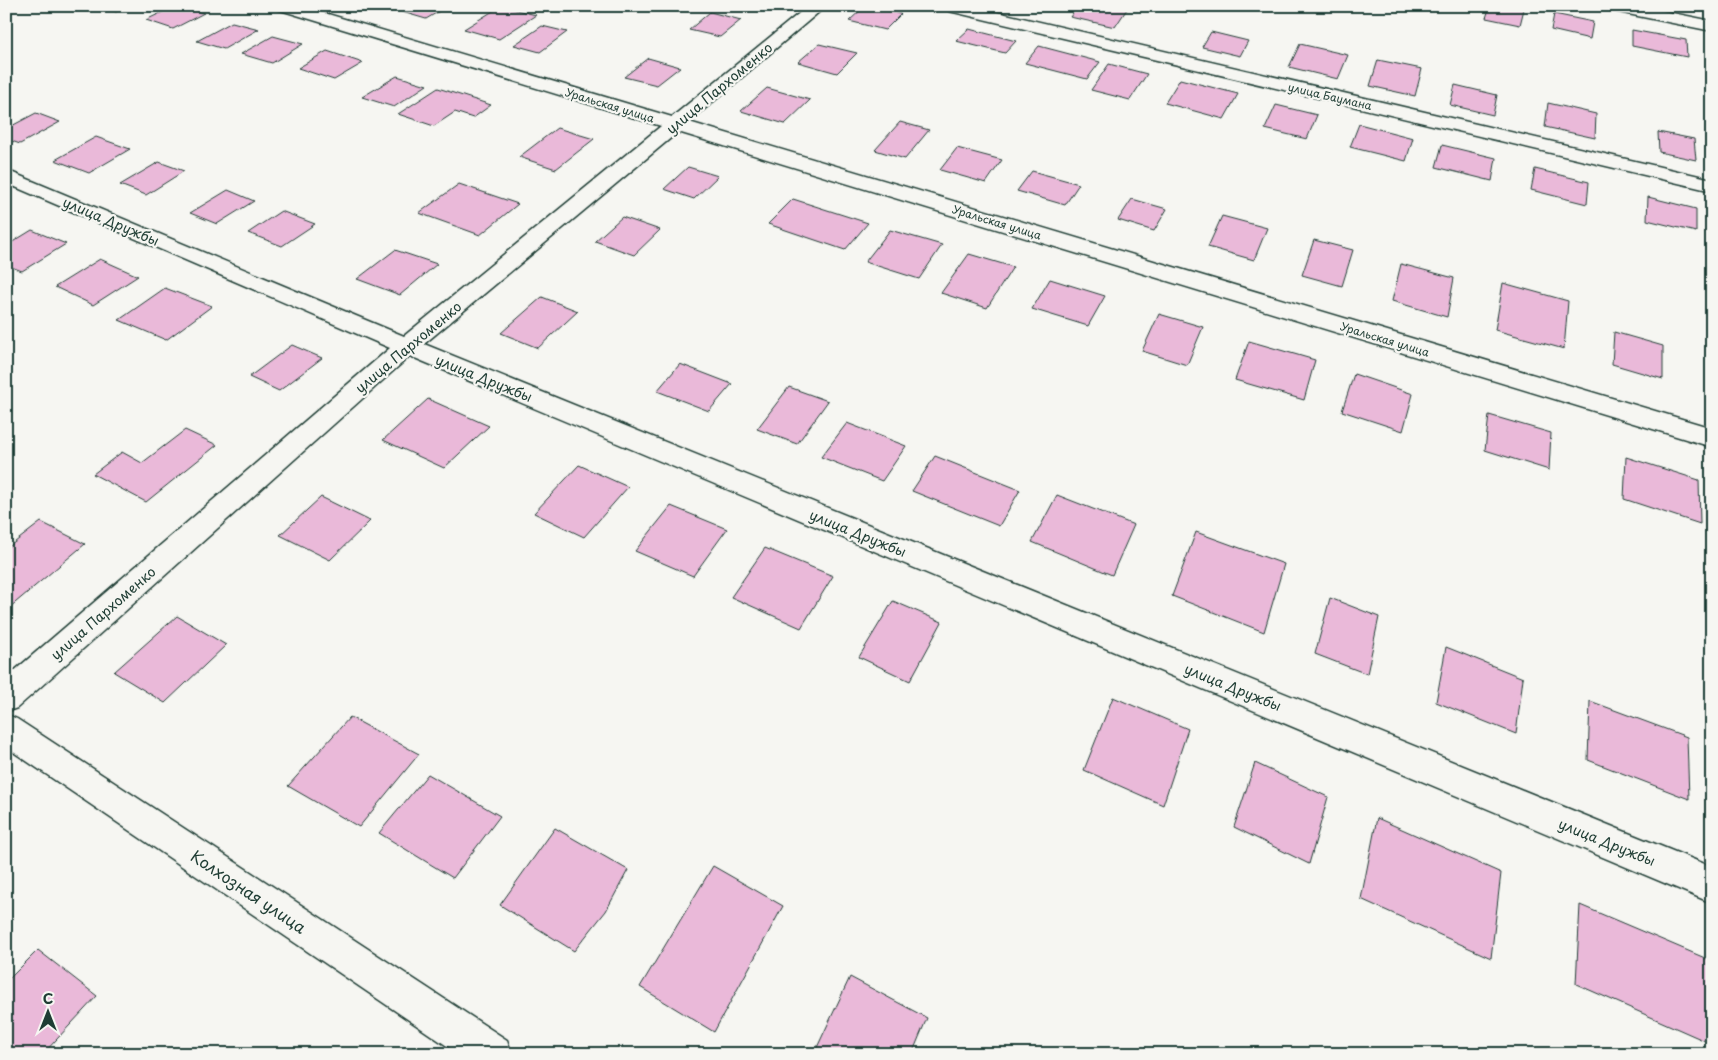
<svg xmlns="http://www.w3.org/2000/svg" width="1718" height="1060" font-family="'Playpen Sans',sans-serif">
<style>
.building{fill:#eab9d9;stroke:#1f3d34}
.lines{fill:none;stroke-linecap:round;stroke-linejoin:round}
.minor-casing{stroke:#1f3d34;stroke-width:3}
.minor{fill:#f6f6f2;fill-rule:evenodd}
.labels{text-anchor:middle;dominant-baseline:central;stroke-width:4.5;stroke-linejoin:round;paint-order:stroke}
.far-street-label{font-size:11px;fill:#1f3d34;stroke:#f6f6f2}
.street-label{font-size:14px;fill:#1f3d34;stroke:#f6f6f2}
.near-street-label{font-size:16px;fill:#1f3d34;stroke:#f6f6f2}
</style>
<rect width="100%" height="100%" fill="#f6f6f2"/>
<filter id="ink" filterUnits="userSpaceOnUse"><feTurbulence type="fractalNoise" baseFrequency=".02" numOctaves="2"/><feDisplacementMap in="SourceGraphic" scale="10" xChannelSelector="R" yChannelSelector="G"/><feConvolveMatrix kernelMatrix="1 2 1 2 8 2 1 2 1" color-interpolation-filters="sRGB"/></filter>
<g filter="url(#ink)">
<g class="building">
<path d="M99,6H127L116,12Z"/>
<path d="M175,6L204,13L173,29L146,20Z"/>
<path d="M396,6H448L426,19L392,9Z"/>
<path d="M501,6L536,15L499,39L464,29Z"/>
<path d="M865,6H868L901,14L885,30L849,21Z"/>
<path d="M1078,6H1129L1115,27L1070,17Z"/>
<path d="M1490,6L1524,9L1520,25L1486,18Z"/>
<path d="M710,12L741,20L720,37L689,30Z"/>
<path d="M1554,14L1593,22L1590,39L1551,30Z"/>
<path d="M232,22L259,29L224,49L197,41Z"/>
<path d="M542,26L567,32L540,52L514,45Z"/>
<path d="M969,29L1016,41L1005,53L956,41Z"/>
<path d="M1632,30L1686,40L1687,57L1632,46Z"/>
<path d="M1211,32L1248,41L1240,56L1202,47Z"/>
<path d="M273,36L303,44L272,63L241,54Z"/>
<path d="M819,44L857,53L837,73L798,62Z"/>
<path d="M1300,44L1348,55L1338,79L1289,67Z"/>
<path d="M1039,46L1100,62L1087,79L1025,63Z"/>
<path d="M327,51L363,63L334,80L298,68Z"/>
<path d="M648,58L680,67L657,85L624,77Z"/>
<path d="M1378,60L1422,69L1415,96L1370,86Z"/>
<path d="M1109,64L1147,74L1130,100L1091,90Z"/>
<path d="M397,76L427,85L394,107L362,97Z"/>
<path d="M1180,79L1238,94L1224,119L1165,103Z"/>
<path d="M1455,85L1497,95L1493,115L1450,105Z"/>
<path d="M438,88L491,105L473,118L455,112L434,126L398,114Z"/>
<path d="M767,88L810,100L785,124L741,111Z"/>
<path d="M1548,103L1596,114L1595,138L1545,127Z"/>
<path d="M1276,105L1317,115L1307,139L1265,129Z"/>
<path d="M36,113L60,122L20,144L6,139V129Z"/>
<path d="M900,122L929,130L905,159L875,150Z"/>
<path d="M1359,124L1413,138L1406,161L1350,147Z"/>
<path d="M557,128L594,139L556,169L519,157Z"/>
<path d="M1658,132L1694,139L1696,160L1659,152Z"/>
<path d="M96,137L130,149L89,173L55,160Z"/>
<path d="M1442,145L1496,158L1492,181L1436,167Z"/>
<path d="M957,148L1002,160L986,183L940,170Z"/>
<path d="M159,162L184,171L146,195L120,185Z"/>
<path d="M688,167L718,176L694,199L664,189Z"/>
<path d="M1535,169L1589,182L1587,204L1531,190Z"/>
<path d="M1032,171L1079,184L1065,205L1017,191Z"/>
<path d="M459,184L518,204L480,235L419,213Z"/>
<path d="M228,190L254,201L217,224L190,213Z"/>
<path d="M1648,197L1696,209V232L1647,220Z"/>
<path d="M793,199L868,223L845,250L768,224Z"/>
<path d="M1132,199L1167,209L1154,231L1118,220Z"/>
<path d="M281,211L315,224L282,246L248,233Z"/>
<path d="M1222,216L1267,228L1254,260L1208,247Z"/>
<path d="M622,217L660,230L634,255L595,241Z"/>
<path d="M32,230L66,244L22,271L6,265V246Z"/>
<path d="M890,230L942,245L919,279L865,262Z"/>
<path d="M1314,240L1353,250L1342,286L1302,275Z"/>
<path d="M395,250L437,264L400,295L357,279Z"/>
<path d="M969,254L1013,267L987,308L941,293Z"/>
<path d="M100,259L138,276L93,305L55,287Z"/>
<path d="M1401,264L1454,278L1447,317L1392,301Z"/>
<path d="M1050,279L1105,296L1088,326L1032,309Z"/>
<path d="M1503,283L1568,301L1564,349L1495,330Z"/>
<path d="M165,288L212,306L166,340L119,320Z"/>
<path d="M542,297L578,311L538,348L501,333Z"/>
<path d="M1159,314L1203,327L1187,365L1142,351Z"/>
<path d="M1614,332L1663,346V379L1612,364Z"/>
<path d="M1249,341L1315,360L1304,400L1235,380Z"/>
<path d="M292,345L322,358L279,391L249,377Z"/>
<path d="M680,364L732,384L709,411L657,391Z"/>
<path d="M1354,374L1413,394L1403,431L1342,411Z"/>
<path d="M789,387L828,401L797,444L757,429Z"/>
<path d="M428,399L489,426L444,468L383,440Z"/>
<path d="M1489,415L1551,433L1549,470L1485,450Z"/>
<path d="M847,423L906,446L882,481L821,457Z"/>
<path d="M185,430L217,445L146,502L93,474L122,452L142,463Z"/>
<path d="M935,456L1020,490L999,526L912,491Z"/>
<path d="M1626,457L1699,480L1700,524L1624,499Z"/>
<path d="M579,465L628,487L584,537L534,513Z"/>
<path d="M1057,495L1134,525L1112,575L1032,542Z"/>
<path d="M321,497L370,521L330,560L280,535Z"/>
<path d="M671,506L727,529L693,576L635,551Z"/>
<path d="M41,522L85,544L9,608L6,606V549Z"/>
<path d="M1196,532L1284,564L1264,632L1172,596Z"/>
<path d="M765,548L833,576L801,628L731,597Z"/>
<path d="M1330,598L1379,617L1367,674L1315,654Z"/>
<path d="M893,601L942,622L910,681L859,657Z"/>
<path d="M177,616L226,645L165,703L114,672Z"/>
<path d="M1446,647L1523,678L1516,734L1436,702Z"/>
<path d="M1113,697L1188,729L1163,805L1084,770Z"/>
<path d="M1590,701L1687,737L1689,799L1588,760Z"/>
<path d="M350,717L419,754L359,827L288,786Z"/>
<path d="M1255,763L1328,797L1309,864L1234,827Z"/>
<path d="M428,774L500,816L453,878L379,833Z"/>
<path d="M1377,818L1501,873L1491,958L1361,899Z"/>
<path d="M555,828L628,870L606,911L574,951L500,905Z"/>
<path d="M713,866L783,906L714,1032L640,987Z"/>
<path d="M1580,905L1712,961V1044L1576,984Z"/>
<path d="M38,950L97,996L43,1054H6V982Z"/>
<path d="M850,977L927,1018L912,1054H814Z"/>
</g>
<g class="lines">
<defs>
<g id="minor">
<path d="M275,6H301L672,117L808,6H826L689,122L1712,428V447L678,132L424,344L1712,867V903L410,356L17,708L6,712V678L390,348L6,183V170L404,336L661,126L277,9Z"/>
<path d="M941,6H971L1712,179V191L949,11Z"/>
<path d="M1605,6H1638L1712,21V31L1613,11Z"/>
<path d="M6,714L17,719L507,1040L512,1054H459L6,747Z"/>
</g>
</defs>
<use href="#minor" class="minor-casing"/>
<use href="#minor" class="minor"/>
</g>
</g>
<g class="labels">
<g class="far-street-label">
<text transform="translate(1330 96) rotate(13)">улица Баумана</text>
<text transform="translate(610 105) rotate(17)">Уральская улица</text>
<text transform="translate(997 222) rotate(17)">Уральская улица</text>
<text transform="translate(1385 339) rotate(17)">Уральская улица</text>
</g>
<g class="street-label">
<text transform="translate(719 88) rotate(-40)">улица Пархоменко</text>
<text transform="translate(111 221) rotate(23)">улица Дружбы</text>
<text transform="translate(408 347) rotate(-40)">улица Пархоменко</text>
<text transform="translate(484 378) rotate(22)">улица Дружбы</text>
<text transform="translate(858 533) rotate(22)">улица Дружбы</text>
<text transform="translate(103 613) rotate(-41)">улица Пархоменко</text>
<text transform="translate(1233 687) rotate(22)">улица Дружбы</text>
<text transform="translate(1607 842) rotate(22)">улица Дружбы</text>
</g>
<g class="near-street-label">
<text transform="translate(249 891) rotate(34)">Колхозная улица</text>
</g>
</g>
<rect width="1718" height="1060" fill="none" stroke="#f6f6f2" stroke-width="25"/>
<rect x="12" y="12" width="1693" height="1035" fill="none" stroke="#1f3d34" stroke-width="2" filter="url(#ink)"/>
<g transform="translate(48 1012)" stroke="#f6f6f2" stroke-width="4" paint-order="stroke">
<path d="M0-4L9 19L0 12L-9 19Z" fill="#1f3d34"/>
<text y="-8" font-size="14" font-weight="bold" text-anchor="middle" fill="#1f3d34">С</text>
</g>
</svg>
